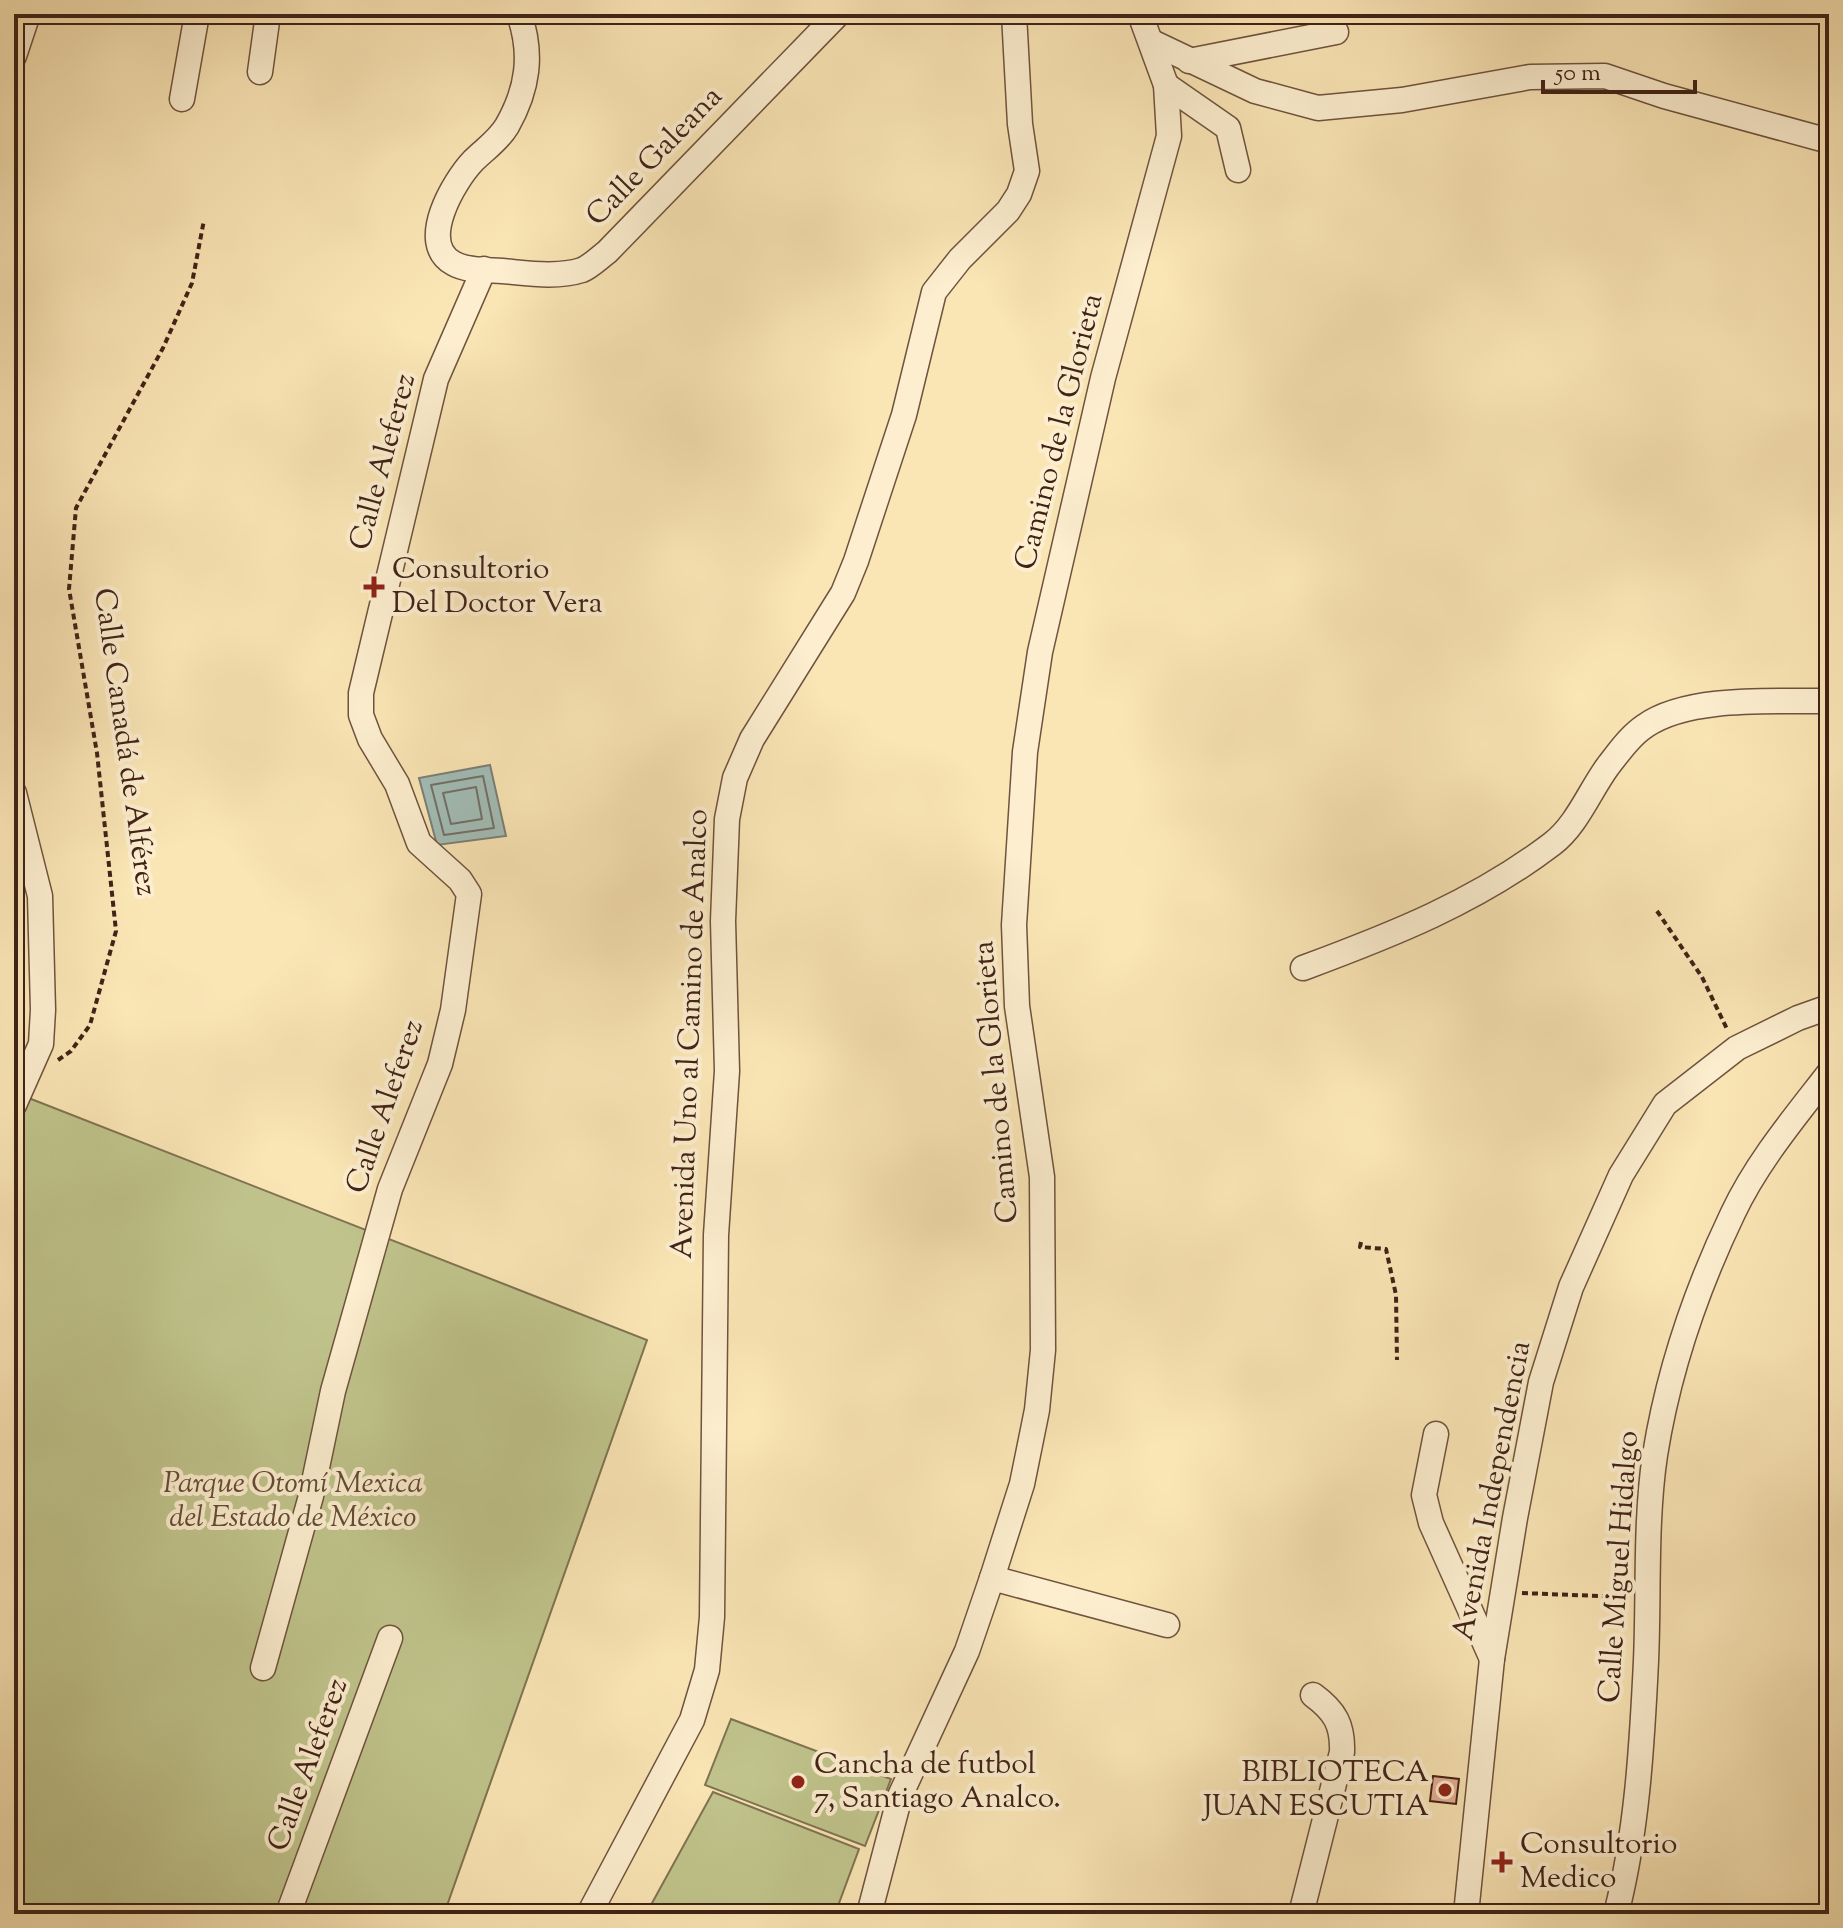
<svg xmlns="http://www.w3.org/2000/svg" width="1843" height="1928" font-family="'Sorts Mill Goudy',serif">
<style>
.green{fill:#c0c48c;stroke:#807352;stroke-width:2}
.water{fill:#a2bdb7;stroke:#7b7f77;stroke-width:2}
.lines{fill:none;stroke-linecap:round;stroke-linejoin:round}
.shore{stroke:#727067;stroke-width:2}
.building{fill:#e6ae95;stroke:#412217;stroke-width:2}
.minor-casing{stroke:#6f533e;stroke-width:27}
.path{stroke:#412217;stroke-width:4;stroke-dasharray:6 4;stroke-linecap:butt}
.minor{stroke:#fceecf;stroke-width:24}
.poi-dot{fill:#8f2418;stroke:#fceecf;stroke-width:3}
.labels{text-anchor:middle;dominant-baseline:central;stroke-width:8;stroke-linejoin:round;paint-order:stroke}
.street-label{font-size:30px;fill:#412217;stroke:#fceecf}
.poi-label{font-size:30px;fill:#412217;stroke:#fceecf;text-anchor:start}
.park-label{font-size:30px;font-style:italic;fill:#614a34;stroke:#fceecf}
</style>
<rect width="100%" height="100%" fill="#fae5b5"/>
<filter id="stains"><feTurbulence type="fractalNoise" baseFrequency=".0025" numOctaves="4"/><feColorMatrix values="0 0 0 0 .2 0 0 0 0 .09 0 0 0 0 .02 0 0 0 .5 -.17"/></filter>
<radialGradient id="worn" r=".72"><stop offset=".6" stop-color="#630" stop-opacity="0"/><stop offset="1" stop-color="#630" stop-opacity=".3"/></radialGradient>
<g class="green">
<path d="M14,910L26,1097L647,1340L444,1914H14Z"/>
<path d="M731,1719L891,1779L865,1846L705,1785Z"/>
<path d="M713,1792L859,1849L835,1914H646Z"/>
</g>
<path class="water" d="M490,765L506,836L437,845L419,778Z"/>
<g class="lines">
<g class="shore">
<path d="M483,776L494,828L444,835L431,785Z"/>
<path d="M476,787L482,819L451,824L443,793Z"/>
</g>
</g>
<path class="building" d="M1433,1776L1459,1779L1456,1804L1430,1801Z"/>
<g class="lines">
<defs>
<g id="minor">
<path d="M519,14C533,54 528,89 507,126C498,141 485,149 473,161C454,181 417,243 453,263C466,271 487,270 502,271C526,273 557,278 582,270C590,267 599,258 607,252L838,14"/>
<path d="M1152,42L1255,91L1318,108L1402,100L1530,77L1605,76L1664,96L1829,141"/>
<path d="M14,56L28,14"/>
<path d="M1189,61L1336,32"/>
<path d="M260,72L268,14"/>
<path d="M1166,85L1228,128L1238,170"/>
<path d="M182,99L197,14"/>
<path d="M14,793L40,896L43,1010L41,1044L14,1105"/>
<path d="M1303,968C1392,935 1476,902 1552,844C1577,825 1589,792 1608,766C1619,752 1630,736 1645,726C1689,695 1777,702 1829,701"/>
<path d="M1436,1434L1424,1495L1431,1523L1492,1659"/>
<path d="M992,1578L1167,1625"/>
<path d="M263,1668L311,1496L333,1391L390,1189L440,1064L453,1010L469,894L460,880L419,843L397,784L370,739L361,715V693L436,379L484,269"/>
<path d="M288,1914L390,1638"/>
<path d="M589,1914L692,1720L707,1670L712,1617L716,1235L727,1071L723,921L727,819L735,778L752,739L843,593L856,561L904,415L934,292L960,259L1008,211L1019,194L1027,171L1020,124L1014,14"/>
<path d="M869,1914L900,1796L967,1651L992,1578L1022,1484L1037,1410L1043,1350L1042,1177L1017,1006L1014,925L1025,752L1040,652L1103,378L1169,136L1166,85L1140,14"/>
<path d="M1301,1914L1342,1752C1343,1725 1335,1711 1313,1695"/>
<path d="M1466,1914L1492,1659L1515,1518L1541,1382L1571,1287L1621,1175L1665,1104L1737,1048L1798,1018L1829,1007"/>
<path d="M1616,1914C1637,1833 1642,1745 1646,1661C1649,1593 1645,1522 1655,1455C1668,1373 1697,1288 1733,1213C1757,1162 1795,1117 1829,1073"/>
</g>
</defs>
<use href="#minor" class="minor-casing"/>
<g class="path">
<path d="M1657,911L1702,977L1727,1029"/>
<path d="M58,1060L71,1051L90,1025L116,931L97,753L69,589L76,508L163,348L192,283L204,220"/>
<path d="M1361,1242L1360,1247L1386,1249L1396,1295L1397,1360"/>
<path d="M1522,1593L1625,1597"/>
</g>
<use href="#minor" class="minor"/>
</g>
<g class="poi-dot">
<path d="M370 575h8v8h8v8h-8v8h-8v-8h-8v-8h8z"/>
<circle cx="798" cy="1782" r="8"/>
<circle cx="1445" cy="1790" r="8"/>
<path d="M1498 1850h8v8h8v8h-8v8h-8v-8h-8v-8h8z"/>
</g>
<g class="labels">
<g class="street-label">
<text transform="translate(655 157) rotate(-46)">Calle Galeana</text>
<text transform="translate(1060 432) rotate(-76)">Camino de la Glorieta</text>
<text transform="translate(384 462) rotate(-75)">Calle Aleferez</text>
<text transform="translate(124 742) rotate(82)">Calle Canadá de Alférez</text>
<text transform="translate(691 1034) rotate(-88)">Avenida Uno al Camino de Analco</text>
<text transform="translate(997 1082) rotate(-95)">Camino de la Glorieta</text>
<text transform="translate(386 1107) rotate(-71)">Calle Aleferez</text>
<text transform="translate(1493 1491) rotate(-79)">Avenida Independencia</text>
<text transform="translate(1620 1567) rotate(-86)">Calle Miguel Hidalgo</text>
<text transform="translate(309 1765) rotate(-70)">Calle Aleferez</text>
</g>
<g class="poi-label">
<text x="392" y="570">Consultorio<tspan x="392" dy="34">Del Doctor Vera</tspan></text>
<text x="814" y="1765">Cancha de futbol<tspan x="814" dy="34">7, Santiago Analco.</tspan></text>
<text x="1429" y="1773" text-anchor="end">BIBLIOTECA<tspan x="1429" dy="34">JUAN ESCUTIA</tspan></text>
<text x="1520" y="1845">Consultorio<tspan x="1520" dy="34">Medico</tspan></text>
</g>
<g class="park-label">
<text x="293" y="1484">Parque Otomí Mexica<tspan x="293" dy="34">del Estado de México</tspan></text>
</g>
</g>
<rect width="1843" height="1928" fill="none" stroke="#fae5b5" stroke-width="48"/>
<rect x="16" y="16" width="1811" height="1896" fill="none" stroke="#412217" stroke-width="4"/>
<rect x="24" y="24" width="1795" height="1880" fill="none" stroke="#412217" stroke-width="2"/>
<path d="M1543 80v12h152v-12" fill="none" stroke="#412217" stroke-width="4"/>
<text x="1555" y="80" font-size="24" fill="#412217" stroke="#fceecf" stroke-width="6" paint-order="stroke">50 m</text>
<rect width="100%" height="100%" filter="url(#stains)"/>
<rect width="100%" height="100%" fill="url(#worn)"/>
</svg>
